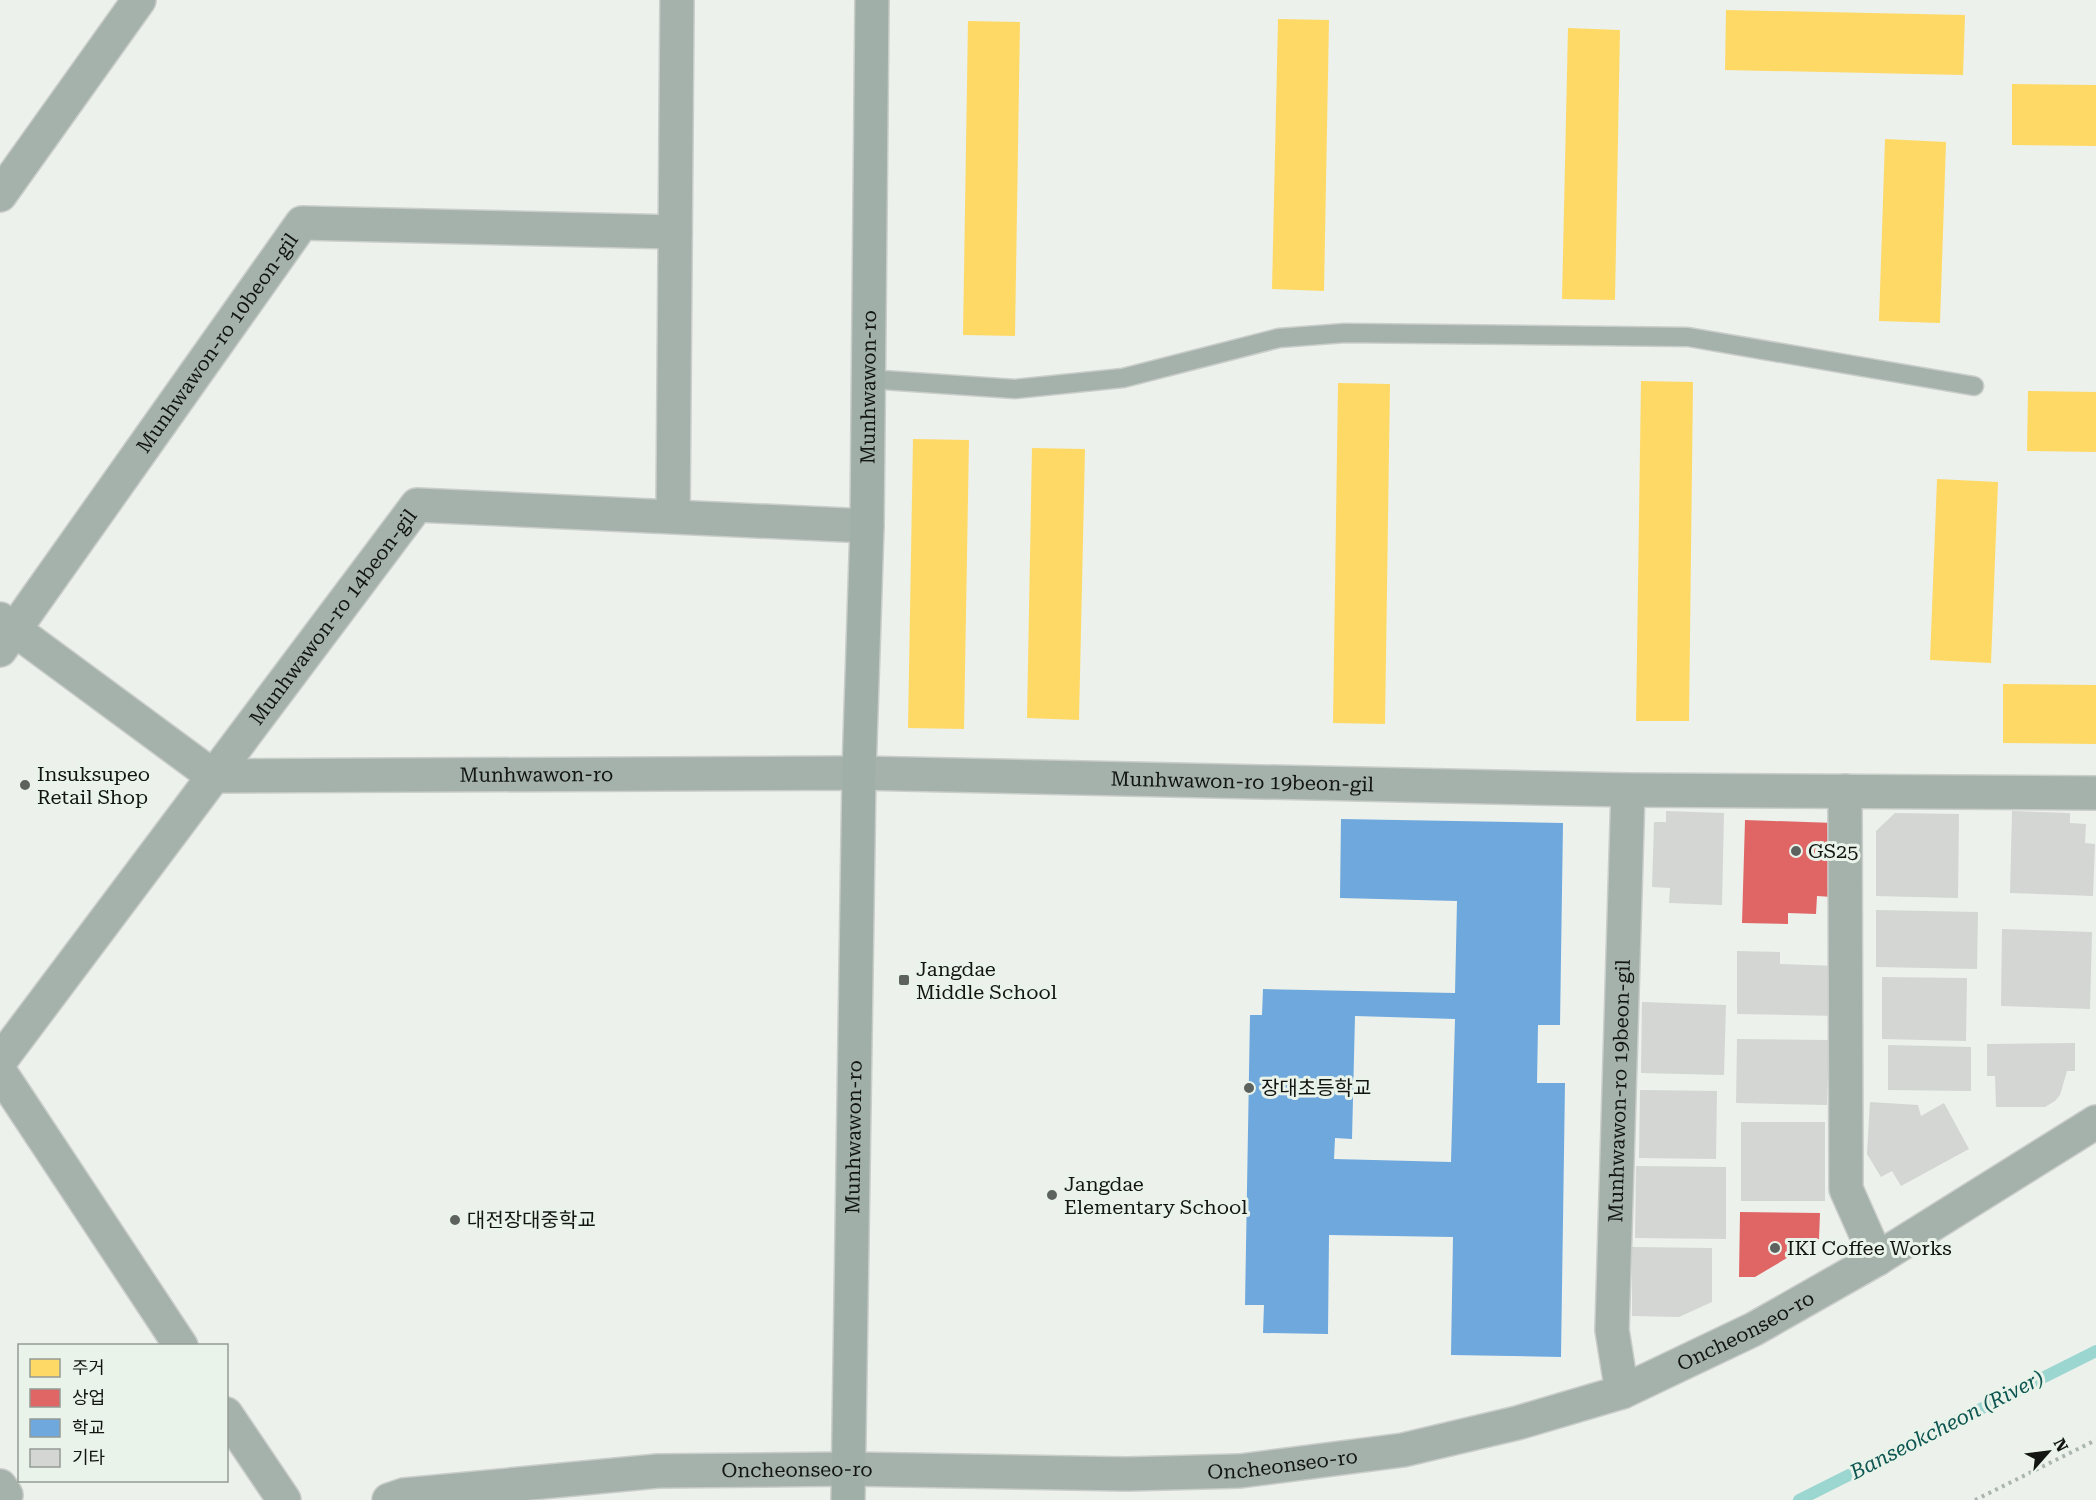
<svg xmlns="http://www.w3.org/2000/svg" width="2096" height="1500" font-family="'Roboto Serif','Noto Sans KR',serif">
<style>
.homes{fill:#ffd966}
.shops{fill:#e06666}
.schools{fill:#6fa8dc;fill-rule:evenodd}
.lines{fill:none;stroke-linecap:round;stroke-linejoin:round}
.stream{stroke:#9cd6d0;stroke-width:12}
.building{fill:#d3d6d2}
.lane-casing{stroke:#cacdca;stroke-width:21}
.street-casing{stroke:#cacdca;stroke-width:36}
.secondary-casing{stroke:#cacdca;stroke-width:36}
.path{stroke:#abb5b0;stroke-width:4;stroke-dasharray:3 4.5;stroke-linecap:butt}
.lane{stroke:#a4b2ab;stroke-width:18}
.street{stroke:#a4b2ab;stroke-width:33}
.secondary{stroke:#a0b0a9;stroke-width:33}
.poi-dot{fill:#5e625e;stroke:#eaf3ea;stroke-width:2}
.labels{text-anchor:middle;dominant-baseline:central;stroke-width:6;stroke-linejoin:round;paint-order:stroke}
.street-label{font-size:20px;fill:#121512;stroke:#eaf3ea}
.poi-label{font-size:20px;fill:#121512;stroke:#eaf3ea;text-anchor:start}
.water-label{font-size:21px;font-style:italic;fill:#0d5651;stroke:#eaf3ea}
</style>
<rect width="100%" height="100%" fill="#ecf1ec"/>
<g class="homes">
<path d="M1726,10L1965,15L1963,75L1725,70Z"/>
<path d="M1278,19L1329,20L1324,291L1272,289Z"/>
<path d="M968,21L1020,22L1015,336L963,335Z"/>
<path d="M1568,28L1620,30L1615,300L1562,299Z"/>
<path d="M2012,84L2096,85V146L2012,145Z"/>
<path d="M1885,139L1946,142L1940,323L1879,321Z"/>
<path d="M1641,381L1693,382L1689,721H1636Z"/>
<path d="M1338,383L1390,384L1385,724L1333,723Z"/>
<path d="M2028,391L2096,392V452L2027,451Z"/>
<path d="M913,439L969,440L964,729L908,728Z"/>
<path d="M1032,448L1085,449L1079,720L1027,718Z"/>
<path d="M1937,479L1998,482L1991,663L1930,660Z"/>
<path d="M2003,684L2096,685V744L2003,743Z"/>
</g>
<g class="shops">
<path d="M1745,820L1834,823L1832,897L1817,896L1816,914L1788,913V924L1742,923Z"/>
<path d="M1740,1212L1820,1213L1819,1239L1755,1277H1739Z"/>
</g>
<path class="schools" d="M1341,819L1563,823L1560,1025H1538L1537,1083H1565L1561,1357L1451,1355L1453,1237L1329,1235L1328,1334L1263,1333L1264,1305H1245L1250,1015H1262L1263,989L1455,993L1457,901L1340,898ZM1355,1016L1455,1019L1451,1162L1334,1159L1335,1138L1352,1139Z"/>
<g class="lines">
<path class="stream" d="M1799,1500L2096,1351"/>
</g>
<g class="building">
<path d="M1666,811L1724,813L1722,905L1669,903L1670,888L1652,887L1654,822H1666Z"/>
<path d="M2012,811L2070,813V823L2086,824L2085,843L2095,844L2093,896L2010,893Z"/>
<path d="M1895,813L1959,814L1958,898L1876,896V831Z"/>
<path d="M1876,910L1978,912L1977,969L1876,967Z"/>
<path d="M2002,929L2092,932L2090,1009L2001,1006Z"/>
<path d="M1737,951L1780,952V964L1838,966L1837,1016L1737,1014Z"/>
<path d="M1882,977L1967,978L1966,1041L1882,1039Z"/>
<path d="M1642,1002L1726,1005L1724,1075L1641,1073Z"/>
<path d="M1737,1039L1829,1040L1827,1105L1736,1103Z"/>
<path d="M2075,1043V1071H2067L2060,1095L2055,1101L2045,1107H1996L1995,1076H1987V1044Z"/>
<path d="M1888,1045L1971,1047V1091L1888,1090Z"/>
<path d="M1640,1090L1717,1091L1716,1159L1639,1158Z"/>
<path d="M1870,1102L1918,1105L1921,1116L1944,1103L1969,1149L1901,1186L1892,1171L1881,1177L1867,1154Z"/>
<rect x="1741" y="1122" width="84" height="79"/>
<path d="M1636,1166L1726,1167V1239L1635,1238Z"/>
<path d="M1632,1247L1712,1248V1302L1679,1317L1632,1316Z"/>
</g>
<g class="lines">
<defs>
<path id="lane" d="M868,379L1015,389L1123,378L1279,338L1345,333L1688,337L1974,386"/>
<g id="street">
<path d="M0,195L139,0"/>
<path d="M673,516L677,0"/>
<path id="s1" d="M0,619L213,776L859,773L1628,790L2096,793"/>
<path id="s2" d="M0,650L302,223L675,232"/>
<path d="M1845,791L1846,1189L1877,1259"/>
<path id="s3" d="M0,1061L417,505L867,526"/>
<path d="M0,1072L181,1346"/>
<path id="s4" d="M1622,1392L1612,1330L1628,790"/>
<path d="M226,1414L284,1500"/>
<path d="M0,1486L6,1495L0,1500"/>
<path id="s5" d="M389,1500L404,1495L658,1471L849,1469L1127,1474L1240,1471L1403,1450L1517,1423L1622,1392L1754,1329L1877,1259L2096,1122"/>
</g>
<g id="secondary">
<path id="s6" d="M848,1500L859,773L867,526L872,0"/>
</g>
</defs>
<use href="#lane" class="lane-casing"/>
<use href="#street" class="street-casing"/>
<use href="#secondary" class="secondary-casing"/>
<path class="path" d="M1975,1500L2096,1440"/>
<use href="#lane" class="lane"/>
<use href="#street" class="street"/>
<use href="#secondary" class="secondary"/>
</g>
<g class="poi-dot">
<circle cx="25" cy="785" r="6"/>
<circle cx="1796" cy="851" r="6"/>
<rect x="898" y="974" width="12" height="12" rx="3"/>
<circle cx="1249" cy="1088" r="6"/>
<circle cx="1052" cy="1195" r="6"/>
<circle cx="455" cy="1220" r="6"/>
<circle cx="1775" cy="1248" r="6"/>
</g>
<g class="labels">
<g class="street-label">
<text stroke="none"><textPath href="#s2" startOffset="376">Munhwawon-ro 10beon-gil</textPath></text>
<text stroke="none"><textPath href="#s6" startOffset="1113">Munhwawon-ro</textPath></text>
<text stroke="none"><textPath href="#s3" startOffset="555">Munhwawon-ro 14beon-gil</textPath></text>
<text stroke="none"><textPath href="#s1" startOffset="588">Munhwawon-ro</textPath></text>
<text stroke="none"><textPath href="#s1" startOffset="1294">Munhwawon-ro 19beon-gil</textPath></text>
<text stroke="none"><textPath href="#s4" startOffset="302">Munhwawon-ro 19beon-gil</textPath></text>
<text stroke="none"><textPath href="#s6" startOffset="363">Munhwawon-ro</textPath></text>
<text stroke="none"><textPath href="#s5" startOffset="1382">Oncheonseo-ro</textPath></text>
<text stroke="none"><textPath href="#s5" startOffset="896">Oncheonseo-ro</textPath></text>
<text stroke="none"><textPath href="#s5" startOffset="410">Oncheonseo-ro</textPath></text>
</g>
<g class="poi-label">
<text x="37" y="774">Insuksupeo<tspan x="37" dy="23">Retail Shop</tspan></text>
<text x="1808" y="851">GS25</text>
<text x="916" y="969">Jangdae<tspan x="916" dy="23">Middle School</tspan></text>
<text x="1261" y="1088">장대초등학교</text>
<text x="1064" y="1184">Jangdae<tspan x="1064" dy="23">Elementary School</tspan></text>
<text x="467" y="1220">대전장대중학교</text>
<text x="1787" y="1248">IKI Coffee Works</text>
</g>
<g class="water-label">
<text transform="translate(1947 1425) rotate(-27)">Banseokcheon (River)</text>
</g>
</g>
<rect x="18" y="1344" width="210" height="138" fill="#eaf3ea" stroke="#949a94" stroke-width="1.5"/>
<rect x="30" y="1359" width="30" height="18" fill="#ffd966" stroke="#949a94" stroke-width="1.5"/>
<text x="72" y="1374" font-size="18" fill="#121512">주거</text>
<rect x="30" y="1389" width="30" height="18" fill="#e06666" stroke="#949a94" stroke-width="1.5"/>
<text x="72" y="1404" font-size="18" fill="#121512">상업</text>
<rect x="30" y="1419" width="30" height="18" fill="#6fa8dc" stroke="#949a94" stroke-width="1.5"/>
<text x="72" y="1434" font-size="18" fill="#121512">학교</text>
<rect x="30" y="1449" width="30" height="18" fill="#d3d6d2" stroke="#949a94" stroke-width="1.5"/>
<text x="72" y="1464" font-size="18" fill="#121512">기타</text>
<g transform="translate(2048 1452) rotate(62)" stroke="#eaf3ea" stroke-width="4.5" paint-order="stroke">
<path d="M0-4.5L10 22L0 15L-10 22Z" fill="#121512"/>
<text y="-9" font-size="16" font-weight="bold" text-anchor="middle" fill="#121512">N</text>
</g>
</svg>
